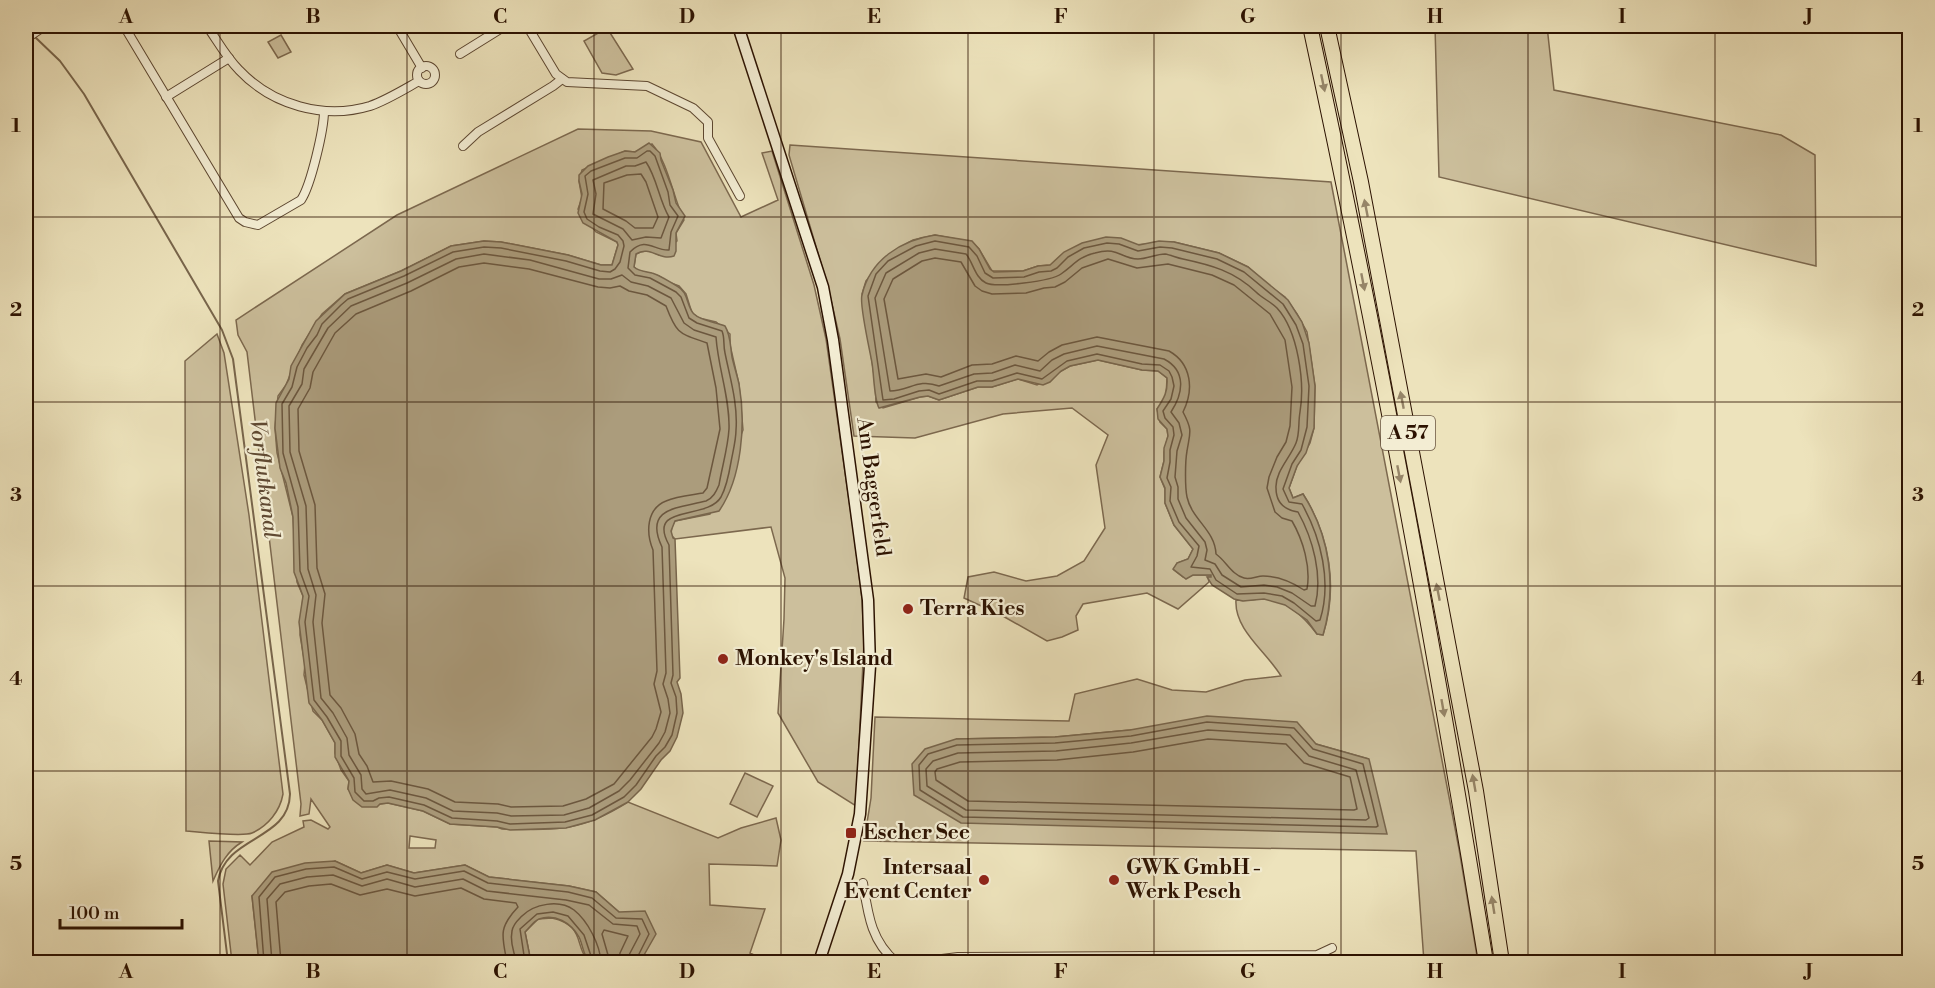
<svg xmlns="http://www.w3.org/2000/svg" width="1935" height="988" font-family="'Libre Bodoni',serif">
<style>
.green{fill:#ccbf9c;stroke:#7c684e;stroke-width:1.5;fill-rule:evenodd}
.water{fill:#ab9c7c;stroke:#78654b;stroke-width:1.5}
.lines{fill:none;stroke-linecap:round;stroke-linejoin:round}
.shore{stroke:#6c573e;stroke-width:1.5}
.stream{stroke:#78654b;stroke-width:2}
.minor-casing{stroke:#5c4630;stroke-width:10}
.tertiary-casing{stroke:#5c4630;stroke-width:11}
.secondary-casing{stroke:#2c1201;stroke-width:13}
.motorway-casing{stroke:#2c1201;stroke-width:16}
.minor{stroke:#f3edd3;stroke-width:8}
.tertiary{stroke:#f3edd3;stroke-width:9}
.secondary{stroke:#f3edd3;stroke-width:10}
.motorway{stroke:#ede3bc;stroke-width:14}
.oneway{fill:#968568}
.grid{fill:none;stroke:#2c1201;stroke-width:1.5;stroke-opacity:0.55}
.poi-dot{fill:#8f2418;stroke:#f3edd3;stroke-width:2}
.labels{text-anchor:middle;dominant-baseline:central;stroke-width:4.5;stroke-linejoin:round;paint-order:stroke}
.shield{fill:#f3edd3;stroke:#685440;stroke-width:1.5}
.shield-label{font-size:20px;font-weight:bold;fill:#2c1201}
.street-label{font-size:21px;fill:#2c1201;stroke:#f3edd3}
.poi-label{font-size:21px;font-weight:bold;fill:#2c1201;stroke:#f3edd3;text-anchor:start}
.water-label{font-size:22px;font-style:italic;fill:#5f4932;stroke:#f3edd3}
.neatline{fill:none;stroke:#2c1201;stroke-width:2}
.grid-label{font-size:20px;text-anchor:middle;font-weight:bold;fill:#2c1201}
</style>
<rect width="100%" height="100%" fill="#ede3bc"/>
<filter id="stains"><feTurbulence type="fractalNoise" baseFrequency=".00333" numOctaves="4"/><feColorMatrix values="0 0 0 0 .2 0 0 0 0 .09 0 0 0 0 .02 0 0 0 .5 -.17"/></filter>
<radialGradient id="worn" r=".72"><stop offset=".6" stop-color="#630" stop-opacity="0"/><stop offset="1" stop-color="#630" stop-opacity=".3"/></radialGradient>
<g class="green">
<path d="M1435,26H1547L1554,90L1781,135L1815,155L1816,266L1439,177Z"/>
<path d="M607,28L633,69L616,75L602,73L584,41Z"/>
<path d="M281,35L291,52L278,58L268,42Z"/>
<path d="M578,129L651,131L701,142L741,217L778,200L762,153L772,151L814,285L826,339L854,535L862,599L864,642L856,806L818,782L778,713L784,619L785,578L771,527L675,539L671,535L672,525L675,521L710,514L743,430L739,384L730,345V334L716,322L699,318L692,313L686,294L679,286L668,282L659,276L637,270L634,267L636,254C644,249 651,250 659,255L677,241L676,233L684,220C673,197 668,162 652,144L635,152L625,151L582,170L579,181L582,198L578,209L596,232L617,242L618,245L612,265H601L568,255L501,242L484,241L451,246L401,271L345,294L322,314L302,345L286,385L278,396L275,428L277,453L293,517L297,582L303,596L300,635L305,664L304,675L313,711L322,720L335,743V753L341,770L349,781L348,789L380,804L388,803L423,811L450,824L497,827L502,829C557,830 580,832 628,802L718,838L741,828L776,818L781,840L777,866L709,864L710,905L765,909L750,953L756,956L754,962H640L643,957L619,912L596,892L569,886L489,877L465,865L414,873L387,865L361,873L335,861L252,896L259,962H232L223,884L226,869L240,855L250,865L272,842L304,827L303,821L311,820L328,829L330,827L311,799L309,814L300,816L301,804L247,352L238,335L236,320L397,215ZM410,836L436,840L435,848H409Z"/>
<path d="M790,145L1331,182L1459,849L1478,962H1424L1416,851L864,841L871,798L875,717L1069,721L1075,694L1137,679L1172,690L1206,692L1245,680L1281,676C1267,652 1234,630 1236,600C1247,602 1256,598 1266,599C1288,600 1305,618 1317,634L1323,635C1338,588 1330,536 1303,494L1293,498L1289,488L1297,466L1310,443L1314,428L1315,386L1307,332L1297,314L1285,297L1267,284L1248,267L1219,253L1174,242L1134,245L1050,265L1038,266L1023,271H992L979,249L972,242L935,235L913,240L894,251L866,281L862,294L875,382L876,402L883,408L920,397L928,396L939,400L978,387H992L1018,379L1037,385L1070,366L1098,360L1142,370L1158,371L1167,378L1166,397L1157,409L1160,422L1167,429L1168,436L1164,452V461L1160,477L1165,489V503L1174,525L1193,549L1188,559L1177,563L1174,570L1183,577L1193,575H1212V577H1208L1209,582L1178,609L1147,593L1083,604L1076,616L1078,630L1062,637L1047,641L1001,615L964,598L968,577L994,572L1026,581L1057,576L1084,561L1105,528L1096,465L1108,435L1072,408L1003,414L915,438L854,436L840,339L828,287L789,155ZM1130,730L1316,744L1369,759L956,739L1055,737Z"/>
<path d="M217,334L224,353L249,515L283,794C280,811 268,826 252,833C243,837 199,832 186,831L185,361Z"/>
<path d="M745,773L773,786L757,817L730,804Z"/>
<path d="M209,841L242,842C227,851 220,865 213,881Z"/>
<path d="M552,918C587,926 573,947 590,962H531L525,932L538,919Z"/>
</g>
<g class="water">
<path d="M649,143L660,153L661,160L673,190L676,203L685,216L676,233V251L674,256C659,261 650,245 636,254L634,267C640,272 645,271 652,273C657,274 672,283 677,286C689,292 686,306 694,314C701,321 716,322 725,326C731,336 730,345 732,357C734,366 737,375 739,384C746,423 742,478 719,511L675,521L671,531L673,538L675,539L680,678L677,682L681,694L683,713L677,737L670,751L661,760L641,789L628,802L595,820L566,828L510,830L497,827L450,824L423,811L388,803L380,804L377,807H362L353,800L348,789L349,781L335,757V743L322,720L309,703L299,622L303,596L294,572L293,517L286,483L280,468L275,428L276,403L289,379L291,366L316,321L345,294L401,271L451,246L484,241L501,242L568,255L601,265H612L618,245L617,242L583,223L578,213L582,194L579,181V175L588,166L608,157L625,151L635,152Z"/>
<path d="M935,235L972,241L979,249L990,269L994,272L1023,271L1038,266L1050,265L1064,252L1082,243L1106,237L1121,238L1139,245L1159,241L1174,242L1219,253L1248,267L1288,300L1302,322L1309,343L1315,386L1314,428L1306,453L1297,466L1289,488L1293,498L1303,494C1330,536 1337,587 1323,635L1317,634L1307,620L1285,605L1264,599L1243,601L1234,599L1212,585L1207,577H1211V575H1193L1186,579L1173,569L1177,563L1188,559L1193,549L1174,525L1165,503V488L1160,477L1164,461V448L1168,436L1167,429L1158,419L1157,409C1164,398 1168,392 1167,378L1158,371L1142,370L1098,360L1070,366L1061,371L1050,382L1043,385L1018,379L992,387H978L939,400L928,396L920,397L879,408C874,399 874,375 872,363C870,351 859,304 862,295C870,260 901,240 935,235Z"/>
<path d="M1207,716L1297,722L1316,744L1369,759L1387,834L961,823L914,795L912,764L925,749L956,739L1055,737L1130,730Z"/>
<path d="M335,861L361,873L387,865L414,873L465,865L489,877L569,886L596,892L619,912L645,911L656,934L640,962H590C583,956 583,945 579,937C571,923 555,913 539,919C534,921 529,928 525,932L531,962H259L252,896L272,872L305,863Z"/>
</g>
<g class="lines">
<g class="shore">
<path d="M647,151H650L655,156L668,192L670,205L678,216L671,232L669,250C654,251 646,236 630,252L628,268L635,275L650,278L676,292L681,297L689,318L697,323L722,331C725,338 723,345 725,353C730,378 738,404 736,430C736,440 733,451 731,462C729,474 727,486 721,497C707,521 646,503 669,545L673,675L671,683L676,697L677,713L672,735L665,747L656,756L636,785L624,797L592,815L565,822L510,824L497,821L452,818L424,805L389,797L379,798L373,801H364L355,792L354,778L341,756V741L327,717L314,700L305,622L309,596L300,571L298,507L283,453L282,404L292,387L297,367L307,348L317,335L322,324L341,305L348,299L404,276L453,252L484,247L501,248L566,261L600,271L610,272L615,269L620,262L624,246L623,241L618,235L599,227L587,219L584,212L588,194L585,176L591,171L625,158H637Z"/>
<path d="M646,162C657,178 659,200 669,217L661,238L646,237L632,240L623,229L593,214L596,194L593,180L626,166H635Z"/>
<path d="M641,174L646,182L658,217L653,228H635L626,221L603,209L604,183L627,175Z"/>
<path d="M935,241L969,247L977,256L985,273L993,278L1024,277L1039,272L1051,271L1057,268L1068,257L1084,248L1107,243L1119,244L1138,251L1160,247L1172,248L1217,259L1244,272L1283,304L1296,325L1303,344L1309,386L1307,427L1301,450L1292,464L1283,489L1289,502L1302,504C1321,538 1332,582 1320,620L1316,621L1294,603L1282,596L1264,593L1237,594L1216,580L1210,569L1191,567L1197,556L1199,546L1179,522L1170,501L1171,487L1167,478L1170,462V450L1174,435L1173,427L1165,418L1163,411L1171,399L1174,386L1172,377L1169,371L1160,365L1142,364L1097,354L1067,361L1042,379L1017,373L992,381H977L939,394L929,390L919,391L894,399L883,400L868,296L876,274L888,261L916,246Z"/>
<path d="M935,249L966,254C973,262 975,278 986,283C996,288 1052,281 1061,274C1074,265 1078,257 1095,253C1119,246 1120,259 1138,259C1147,259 1156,254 1165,254C1171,255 1177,258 1183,259C1211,265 1234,271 1256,292C1262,298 1271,302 1277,308C1298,331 1305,382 1300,412C1298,423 1300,433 1296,443C1290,458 1275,472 1276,488C1276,503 1285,510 1298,512C1313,539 1323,576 1315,606H1311L1292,593L1277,587L1264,585L1241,587L1222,575L1215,564L1205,560L1207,550L1205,542L1186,518L1178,499V487L1175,477L1177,451L1182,435L1179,423L1171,412C1183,394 1187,371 1164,359L1097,346L1064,354L1052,360L1040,371L1015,365L992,373L974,374L939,386C918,378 909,391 890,391L875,298L886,273L919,253Z"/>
<path d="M484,254L530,260L599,279H611L622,275L631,282L648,286L671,298L684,323L694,330L716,337C718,368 730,398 729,429C728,447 722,467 719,485C716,492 713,498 706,501C679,508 643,507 662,547L666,673L663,684L668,699L670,713L665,732L659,743L630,780L619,791L589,808L564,815L511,816L497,813L453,811L426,798L390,790L366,794L362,789L361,775L349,755L347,738L333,713L321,698L313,622L316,595L308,569L306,506L290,452L289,406L302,384L304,369L328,328L351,306L407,283L456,259Z"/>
<path d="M935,258L961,262L975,286L982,291L992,294L1026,293L1044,288L1055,287L1065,282L1082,268L1108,259L1137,268L1168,264L1212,275L1234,285L1270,314L1285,340L1292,387L1290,426L1286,442L1277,457L1269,477L1267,488L1275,512L1282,518L1292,521C1303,540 1311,567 1307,589L1304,590C1292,582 1278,576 1263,576C1257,576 1250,580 1244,578C1232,575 1226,561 1216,554C1215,530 1192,520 1187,497C1185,487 1185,462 1187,451C1190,432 1193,431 1183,412C1194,390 1192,364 1169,351L1097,337L1062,345L1049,352L1038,361L1016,356L992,364L972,365L941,377L926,374L898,379L884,299L893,279L922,261Z"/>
<path d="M484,263L529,269L598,287L610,288L620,286L629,291L647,295L666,306C677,335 679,333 707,343L716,388L720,429L707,488L703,493C692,495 677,496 666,501C646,509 646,533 653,550L657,671L654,684L661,712L656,729L652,737L614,784L586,799L563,806L511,807L498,804L455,802L428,789L391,781L373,782L367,766L359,754L355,734L341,708L330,695L322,623L325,594L317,568L315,505L299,451L298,409L310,388L313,372L335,333L356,314L411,291L459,267Z"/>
<path d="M1207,722L1294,728L1313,749L1363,764L1378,826L1376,827L963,817L920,790L919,765L928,754L957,745L1055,743L1131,736Z"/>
<path d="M1208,730L1290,735L1309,756L1356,770L1369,818L1366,820L966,810L927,786L926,769L933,761L958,753L1056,751L1131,743Z"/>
<path d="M1208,739L1286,744L1304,763L1350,777L1357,809L1354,810L968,801L936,780L935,772L937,769L960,762L1057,760L1133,752Z"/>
<path d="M264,962L259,897L275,877L306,869L334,867L362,879L387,872L415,879L464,871L488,883L568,892L592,898L616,918L642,919L649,934L635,962"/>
<path d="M272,962L267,899L280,884L307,877L333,875L362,886L387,879L415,887L463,879L487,891L566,900L589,905L613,924L637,926L640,934L629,955L628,962"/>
<path d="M281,962L276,902L285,892L309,886L331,884L360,895L387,889L415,896L461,888L484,899L516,903L518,907C498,928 502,936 507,962"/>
<path d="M517,962C514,954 510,940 512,931C513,924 518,920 522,916C534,904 559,899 574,910C588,921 600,945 601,962"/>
<path d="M525,962L520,929L537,914L553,912L568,916L584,935L593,962"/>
<path d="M610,962L602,934L604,930L628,936L620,953L619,962"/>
</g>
<path class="stream" d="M35,37L60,61L84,94L222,330L233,359L290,794C289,841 226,835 218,881L228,962"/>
<defs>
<g id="minor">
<path d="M124,26L239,218L245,222L258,225L301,200C311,185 324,129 324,111"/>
<path d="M207,26C217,40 226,57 239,70C272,105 324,120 370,106C387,100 403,90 419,81"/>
<path d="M397,26L422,68"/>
<path d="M529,26V29L556,74L567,82L647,86L693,108L708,122V138L740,196"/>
<path d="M460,54L505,26"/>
<circle cx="426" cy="75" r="9"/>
<path d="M166,97L229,58"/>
<path d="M463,146L478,132L553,86L562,79"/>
<path d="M863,883C868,914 871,941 896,962"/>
<path d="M932,962L942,959L958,957L1317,955L1332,948"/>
</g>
<path id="tertiary" d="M26,38L44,26"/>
<path id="secondary" d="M738,26L823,287L833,340L868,600L870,666L860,814L848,874L819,962"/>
<g id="motorway">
<path d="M1310,26C1377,336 1435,649 1486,962"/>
<path d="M1327,26L1361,182L1476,791L1502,962"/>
</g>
</defs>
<use href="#minor" class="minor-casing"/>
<use href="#tertiary" class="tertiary-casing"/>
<use href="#secondary" class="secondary-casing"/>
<use href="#motorway" class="motorway-casing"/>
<use href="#minor" class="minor"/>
<use href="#tertiary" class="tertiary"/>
<use href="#secondary" class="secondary"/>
<use href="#motorway" class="motorway"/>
</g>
<defs><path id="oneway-solid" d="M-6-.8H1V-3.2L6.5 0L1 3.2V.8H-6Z" transform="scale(1.5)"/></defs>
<g class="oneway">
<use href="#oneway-solid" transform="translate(1323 83) rotate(78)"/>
<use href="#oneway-solid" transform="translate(1366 208) rotate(-101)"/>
<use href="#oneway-solid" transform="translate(1363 282) rotate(79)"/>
<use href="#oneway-solid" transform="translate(1402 400) rotate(-101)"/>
<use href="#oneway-solid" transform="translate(1399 474) rotate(79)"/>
<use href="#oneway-solid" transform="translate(1438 592) rotate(-101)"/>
<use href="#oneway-solid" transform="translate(1443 708) rotate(80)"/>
<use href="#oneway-solid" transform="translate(1474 783) rotate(-100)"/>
<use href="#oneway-solid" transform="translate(1493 905) rotate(-99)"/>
</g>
<path class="grid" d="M220,26V962M407,26V962M594,26V962M781,26V962M968,26V962M1154,26V962M1341,26V962M1528,26V962M1715,26V962M26,217H1910M26,402H1910M26,586H1910M26,771H1910"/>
<g class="poi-dot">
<circle cx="908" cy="609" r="6"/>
<circle cx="723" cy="659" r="6"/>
<rect x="845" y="827" width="12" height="12" rx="3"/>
<circle cx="984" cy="880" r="6"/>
<circle cx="1114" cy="880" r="6"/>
</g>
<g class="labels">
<rect class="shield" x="1381" y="416" width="54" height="34" rx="4.5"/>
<g class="shield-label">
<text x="1408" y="433">A 57</text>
</g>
<g class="street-label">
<text transform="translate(873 487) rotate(82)">Am Baggerfeld</text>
</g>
<g class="poi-label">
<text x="920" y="609">Terra Kies</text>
<text x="735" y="659">Monkey's Island</text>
<text x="863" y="833">Escher See</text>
<text x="972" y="868" text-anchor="end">Intersaal<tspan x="972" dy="24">Event Center</tspan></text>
<text x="1126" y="868">GWK GmbH -<tspan x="1126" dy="24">Werk Pesch</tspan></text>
</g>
<g class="water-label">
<text transform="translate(264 479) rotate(83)">Vorflutkanal</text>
</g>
</g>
<rect width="1935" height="988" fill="none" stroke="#ede3bc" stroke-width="66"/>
<path d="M60 919v9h122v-9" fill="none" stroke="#2c1201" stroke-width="3"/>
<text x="69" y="919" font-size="18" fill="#2c1201" stroke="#f3edd3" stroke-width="4.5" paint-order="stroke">100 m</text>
<rect x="33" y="33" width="1869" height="922" class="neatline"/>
<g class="grid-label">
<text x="126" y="23">A</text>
<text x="313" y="23">B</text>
<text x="500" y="23">C</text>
<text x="687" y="23">D</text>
<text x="874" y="23">E</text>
<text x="1061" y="23">F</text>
<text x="1248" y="23">G</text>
<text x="1435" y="23">H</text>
<text x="1622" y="23">I</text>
<text x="1809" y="23">J</text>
<text x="16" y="132">1</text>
<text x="1918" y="132">1</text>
<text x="16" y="316">2</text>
<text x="1918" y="316">2</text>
<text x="16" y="501">3</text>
<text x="1918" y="501">3</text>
<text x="16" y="685">4</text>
<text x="1918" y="685">4</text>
<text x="16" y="870">5</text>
<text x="1918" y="870">5</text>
<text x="126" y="978">A</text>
<text x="313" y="978">B</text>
<text x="500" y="978">C</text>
<text x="687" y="978">D</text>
<text x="874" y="978">E</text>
<text x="1061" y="978">F</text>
<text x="1248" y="978">G</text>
<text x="1435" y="978">H</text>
<text x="1622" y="978">I</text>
<text x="1809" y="978">J</text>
</g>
<rect width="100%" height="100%" filter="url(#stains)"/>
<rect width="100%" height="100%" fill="url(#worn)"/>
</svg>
